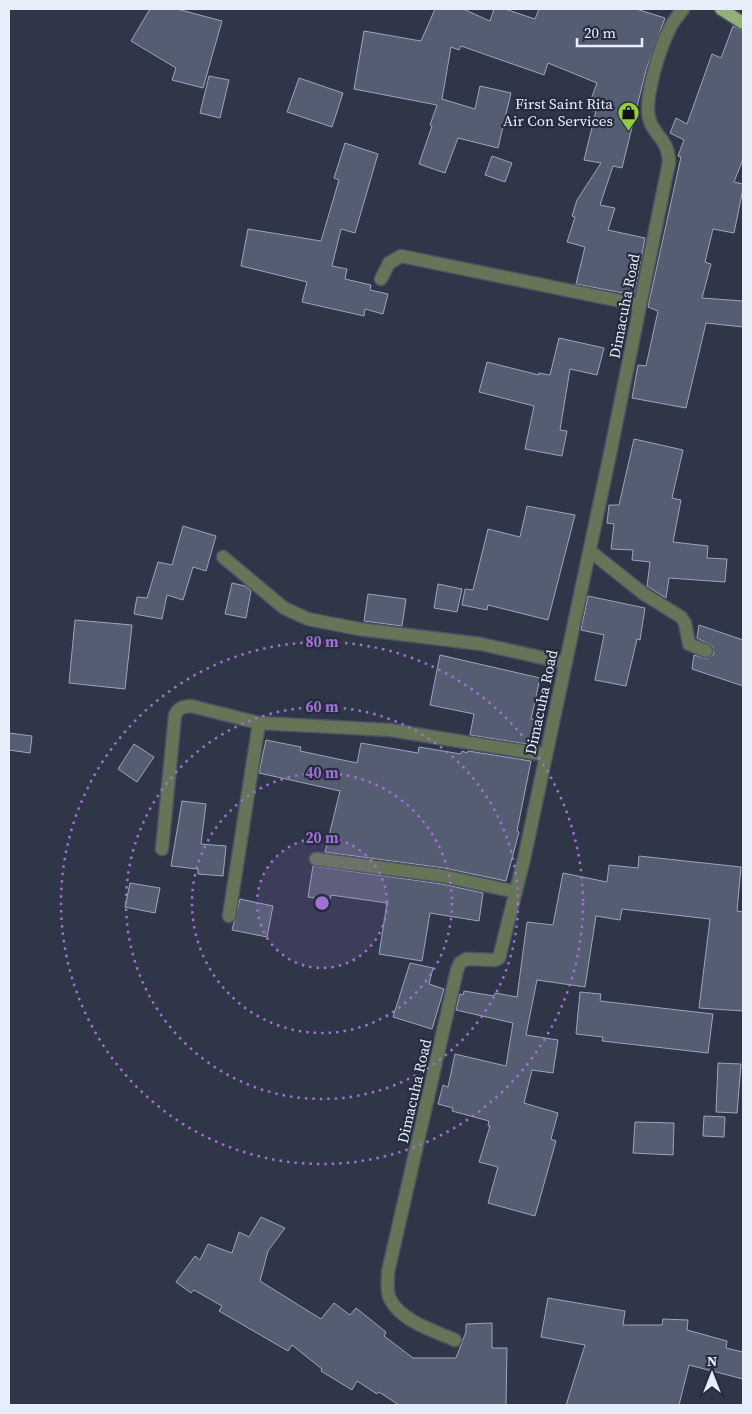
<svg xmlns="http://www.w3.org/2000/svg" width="752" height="1414" font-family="'Source Serif 4',serif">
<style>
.building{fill:#545d71;stroke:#9ca5bc}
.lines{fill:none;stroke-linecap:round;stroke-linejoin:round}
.minor-casing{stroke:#4c5364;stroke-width:15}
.major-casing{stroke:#4c5364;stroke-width:15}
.minor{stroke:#667458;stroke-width:12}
.major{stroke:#93af77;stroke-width:12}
.ring{fill:none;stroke:#a170d3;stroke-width:2.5;stroke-dasharray:2.5 5}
.labels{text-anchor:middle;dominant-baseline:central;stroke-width:4.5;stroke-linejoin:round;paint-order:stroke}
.poi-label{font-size:15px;fill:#e7edf9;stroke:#252c3e;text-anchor:end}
.street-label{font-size:15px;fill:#e7edf9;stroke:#252c3e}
.centre{fill:#a170d3;stroke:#252c3e;stroke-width:2.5}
.ring-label{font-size:15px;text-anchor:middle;font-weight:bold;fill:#a170d3;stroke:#252c3e;stroke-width:4.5;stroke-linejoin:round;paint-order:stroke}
</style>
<rect width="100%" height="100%" fill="#2e3648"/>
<g class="building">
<path d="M150,9H177L222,21L203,88L172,80L176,68L131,41Z"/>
<path d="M435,9H463L490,21L494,9H505L535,19L539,9H636L665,18L646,70L622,168L613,166L600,205L615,208L608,230L645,238L634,295L576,284L585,247L567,242L575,217L572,216L577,200L601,163L584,160L596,111L587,110L597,83L548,63L544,75L461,46L459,50L451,47L442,99L475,109L480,86L511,93L498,148L458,138L445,173L419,164L432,126L430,125L437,105L354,89L364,31L421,41Z"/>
<path d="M733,26L743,31V159L734,182L743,184V189L734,233L713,229L705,262L711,264L702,298L743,301V327L706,323L686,408L632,398L638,365L646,366L658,311L648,307L681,157L678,156L684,140L670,133L676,118L687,124L712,54L721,58Z"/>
<path d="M209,76L229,80L220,118L200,113Z"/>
<path d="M299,78L343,93L332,127L287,112Z"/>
<path d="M345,143L378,154L355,233L341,229L332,266L347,269L345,279L371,285L370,290L388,294L383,314L365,309L364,316L302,302L307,282L241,266L248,229L321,241L339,180L334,178Z"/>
<path d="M492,156L512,163L505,182L485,175Z"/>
<path d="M559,338L604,348L597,375L570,369L560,430L567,431L562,456L525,449L534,406L479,392L487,362L539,375V373L550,375Z"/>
<path d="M634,439L683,450L672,498L681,500L673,542L708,546L707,558L727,559L725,582L669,578L666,598L647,586L650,562L632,560L633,550L611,549L614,524L607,523L609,505H619Z"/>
<path d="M527,506L575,515L548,620L488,605L487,610L462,605L465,589L473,590L488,529L520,537Z"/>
<path d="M183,526L216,536L206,571L193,567L183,600L167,595L162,619L134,614L137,597L147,598L158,562L172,565Z"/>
<path d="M232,583L245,586L251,591L246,618L225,614Z"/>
<path d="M438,584L462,589L457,612L434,608Z"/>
<path d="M368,594L406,599L402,626L364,621Z"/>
<path d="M588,596L645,608L640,640L637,639L626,686L595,680L604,635L581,630Z"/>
<path d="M75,620L132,625L125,689L69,683Z"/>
<path d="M699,625L743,640V686L692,669L694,655L707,659L714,654L712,646L697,638Z"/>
<path d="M440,655L540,678L531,719L543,721L539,746L470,735L474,714L430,705Z"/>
<path d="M9,733L32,736L30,753L9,750Z"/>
<path d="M266,740L301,747L300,751L357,763L361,743L418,753L419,747L461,754L462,751L467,753L468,751L531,761L517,831L519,832L506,881L444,868L325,852L340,791L259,773Z"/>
<path d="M134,744L154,757L137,782L118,769Z"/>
<path d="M182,801L206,804L201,844L226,846L223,876L198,874V869L171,866Z"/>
<path d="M639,856L741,867L737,911L743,912V1011L699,1008L710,919L622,909L620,920L596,916L585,987L537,980L526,1035L558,1040L553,1073L532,1070L524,1103L558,1113L551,1139L556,1141L535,1216L488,1203L498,1167L479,1162L490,1126H488L489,1121L452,1111L453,1108L438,1104L443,1085L448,1087L455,1054L506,1066L513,1023L456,1010L460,994L463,995L464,991L494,996L495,993L517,997L527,922L553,925L563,873L607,882L609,865L638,868Z"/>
<path d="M313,866L442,884L483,893L479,921L430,913L422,961L379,954L387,903L331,895L330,900L308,897Z"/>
<path d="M130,883L160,888L155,913L125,907Z"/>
<path d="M240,899L273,906L267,937L232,930Z"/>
<path d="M410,963L433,968L429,984L444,989L432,1029L393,1017Z"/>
<path d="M580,992L601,994L600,1001L713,1014L708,1053L602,1041L603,1037L576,1034Z"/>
<path d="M718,1063L741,1064L737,1113L716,1112Z"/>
<path d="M704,1116L725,1117L724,1137L703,1136Z"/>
<path d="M635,1122L674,1123L673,1155L633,1153Z"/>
<path d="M261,1217L285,1228L268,1251L260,1281L321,1319L334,1303L350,1315L356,1308L386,1332L384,1336L413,1358H456L466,1332V1324L492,1323V1348H507L506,1405H399L379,1392L377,1394L357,1381L352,1390L321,1371L322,1369L292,1345L288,1351L219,1311L222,1306L194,1290L191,1293L176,1282L195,1256L200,1260L208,1244L232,1253L239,1232L249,1237Z"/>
<path d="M548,1298L625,1311L623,1325H662L663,1319L688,1320L687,1330L727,1341L726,1348L743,1352V1379L689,1365L679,1405H566L585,1345L541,1337Z"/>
</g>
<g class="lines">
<defs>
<g id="minor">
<path d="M381,279L389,263L401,256L640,305"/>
<path d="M590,551L644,594L681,617L685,623L689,644L706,651"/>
<path d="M223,557L284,608L308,619L359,629L481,644L566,663"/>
<path d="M162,849L175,715C179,707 183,707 191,706L259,723L390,730L546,755"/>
<path d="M316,859L443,876L516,892"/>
<path d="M229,916L259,723"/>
<path d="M455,1340C434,1331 401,1321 390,1299C386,1291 388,1281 388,1272L457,970L460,963L466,959L495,960L499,958L524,859L609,459L669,162C668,137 653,136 649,118C644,97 660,47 670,28C673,21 679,15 683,9"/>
</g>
<path id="major" d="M721,9L743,23"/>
</defs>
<use href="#minor" class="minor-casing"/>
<use href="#major" class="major-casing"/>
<use href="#minor" class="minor"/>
<use href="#major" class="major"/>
</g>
<circle cx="322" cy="903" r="65" fill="#a170d3" fill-opacity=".12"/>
<g class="ring">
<circle cx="322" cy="903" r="65"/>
<circle cx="322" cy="903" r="130"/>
<circle cx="322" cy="903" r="196"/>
<circle cx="322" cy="903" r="261"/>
</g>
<defs>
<symbol id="shop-pin" viewBox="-11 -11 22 30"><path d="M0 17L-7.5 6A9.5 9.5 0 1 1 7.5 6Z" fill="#91cd40" stroke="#252c3e"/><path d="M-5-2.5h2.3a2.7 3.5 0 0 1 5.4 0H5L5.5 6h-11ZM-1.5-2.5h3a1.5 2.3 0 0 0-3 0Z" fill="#111"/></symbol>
</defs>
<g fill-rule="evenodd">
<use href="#shop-pin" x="616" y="100" width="25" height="34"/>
</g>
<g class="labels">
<g class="poi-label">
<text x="613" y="103">First Saint Rita<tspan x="613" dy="17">Air Con Services</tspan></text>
</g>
<g class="street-label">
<text transform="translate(624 306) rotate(-79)">Dimacuha Road</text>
<text transform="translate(541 702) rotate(-78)">Dimacuha Road</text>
<text transform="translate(414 1091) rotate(-77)">Dimacuha Road</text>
</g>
</g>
<circle cx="322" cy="903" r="8" class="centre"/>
<g class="ring-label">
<text x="322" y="647">80 m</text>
<text x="322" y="712">60 m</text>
<text x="322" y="778">40 m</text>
<text x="322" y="843">20 m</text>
</g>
<rect width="752" height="1414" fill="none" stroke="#e7edf9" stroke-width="20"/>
<g transform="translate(712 1374)" stroke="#252c3e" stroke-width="4" paint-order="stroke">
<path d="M0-4L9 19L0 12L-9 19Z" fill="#e7edf9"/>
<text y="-8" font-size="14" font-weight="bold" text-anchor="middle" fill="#e7edf9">N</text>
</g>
<path d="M577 38v8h65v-8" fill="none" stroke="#e7edf9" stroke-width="2.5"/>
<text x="584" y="38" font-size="15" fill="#e7edf9" stroke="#252c3e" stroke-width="4" paint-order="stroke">20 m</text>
</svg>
